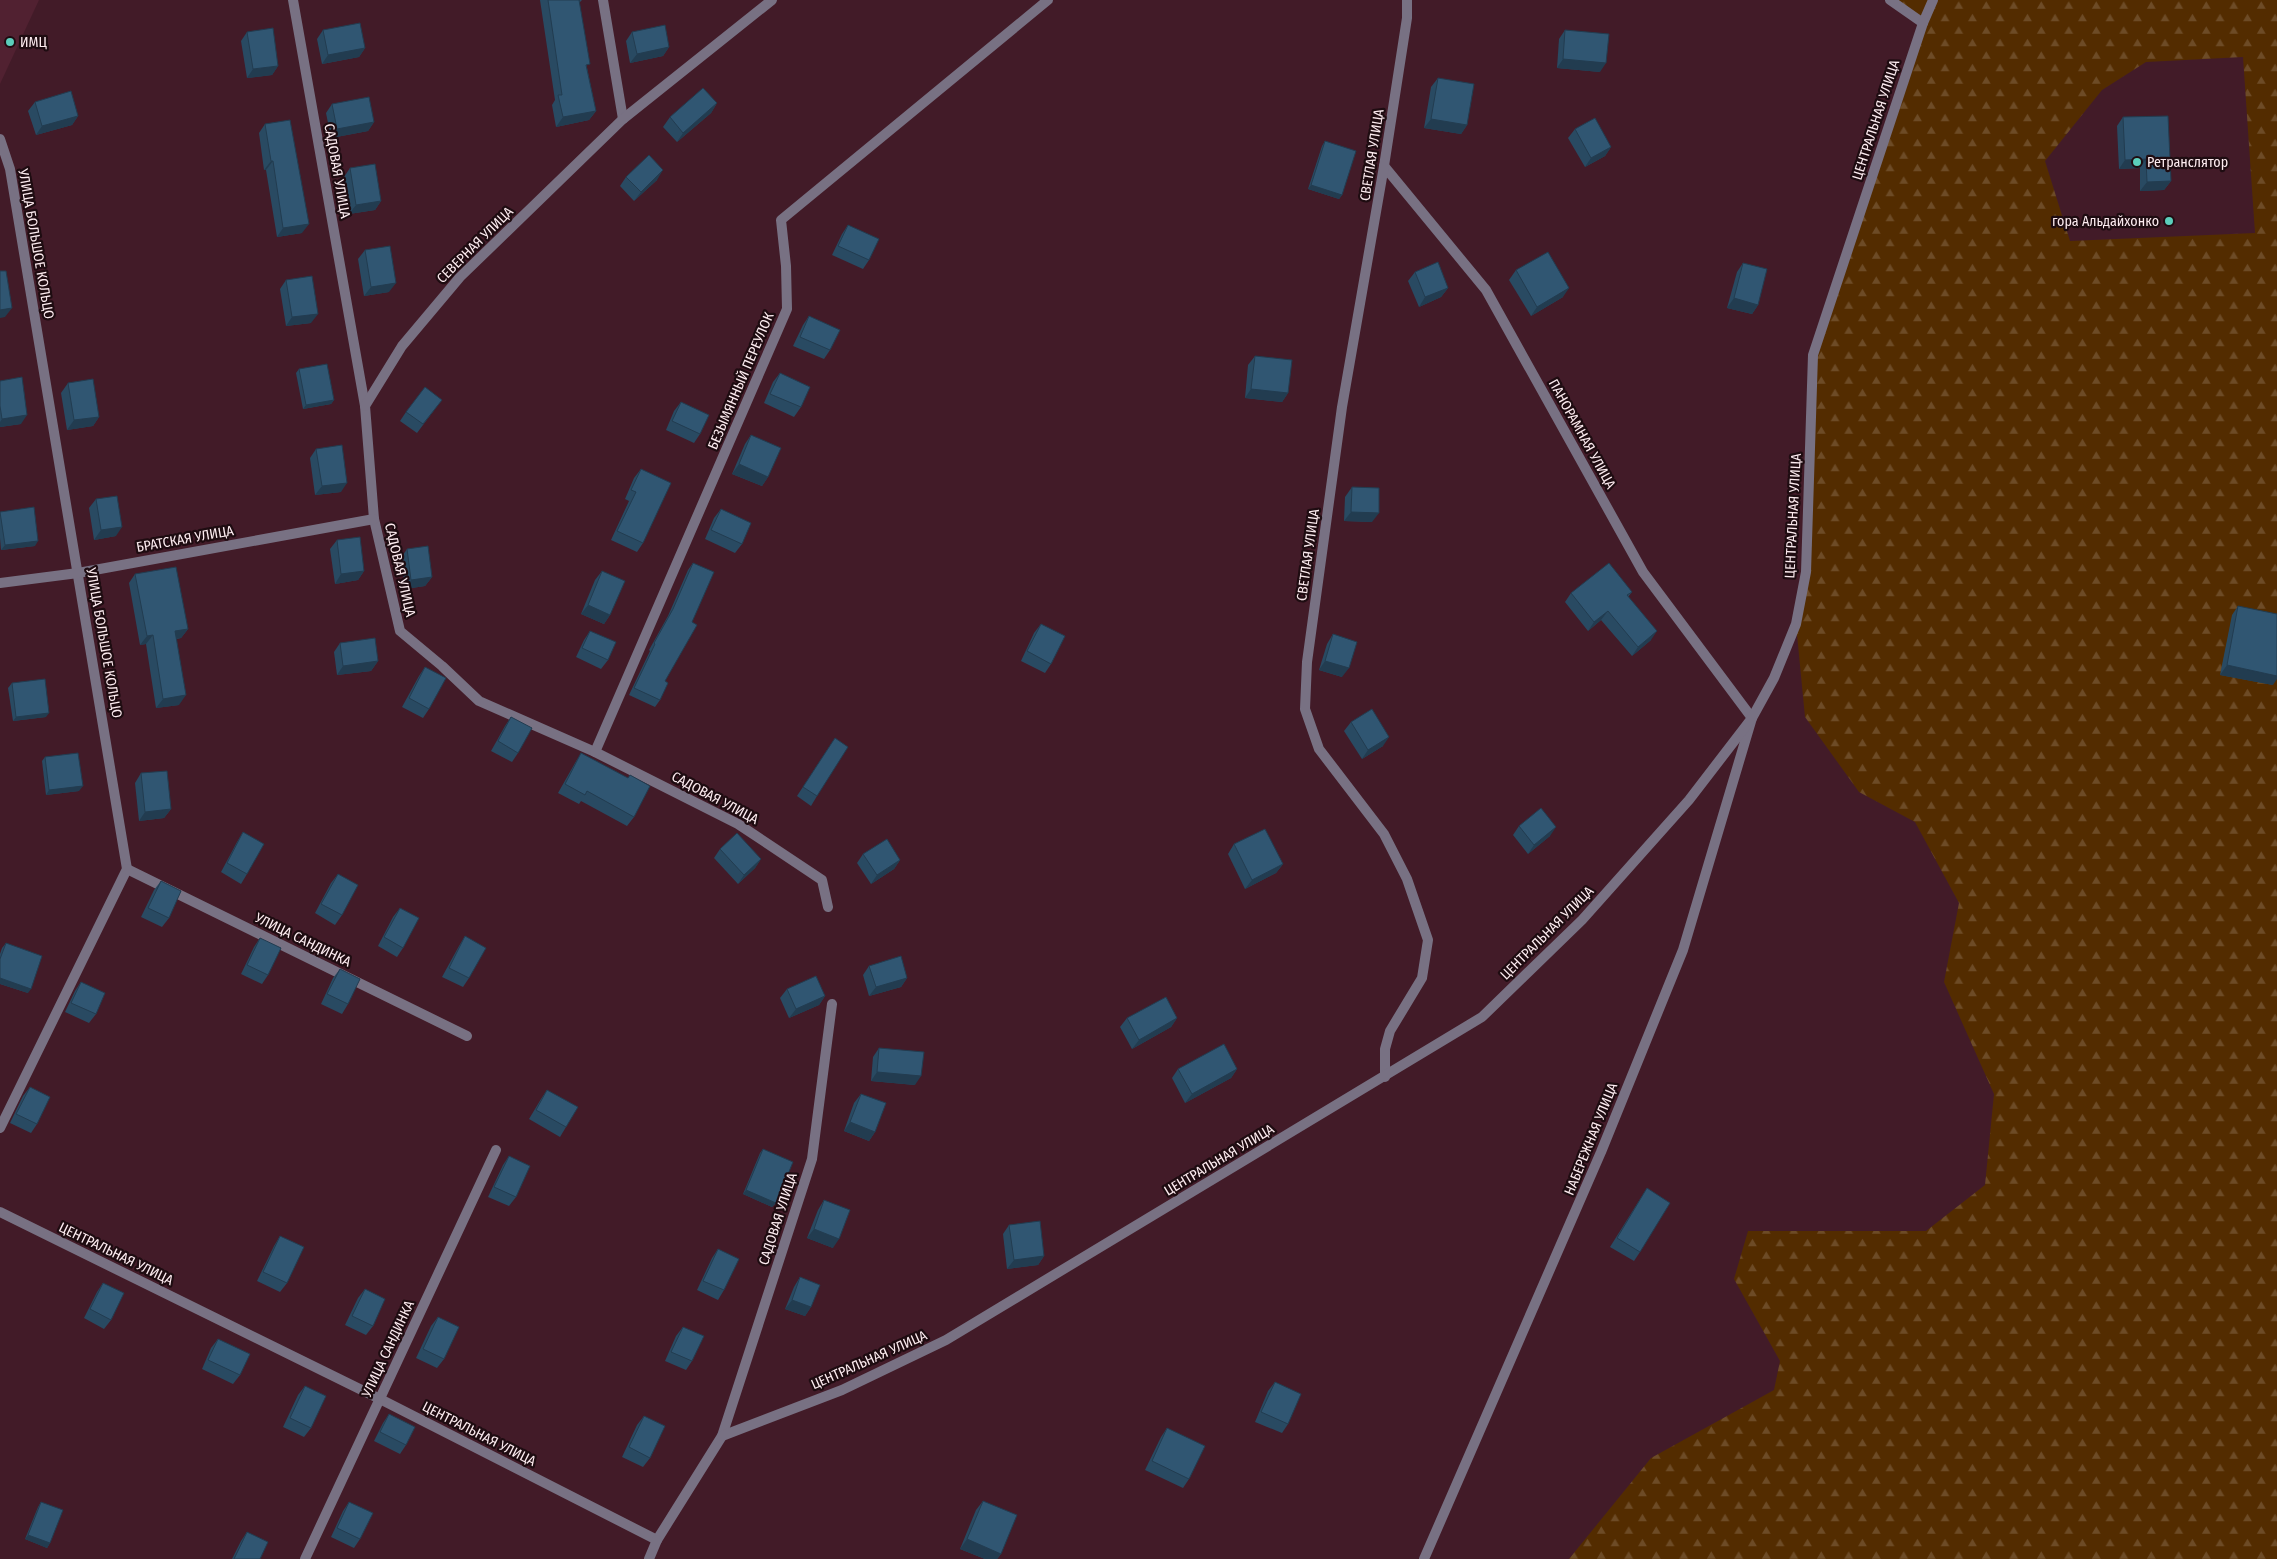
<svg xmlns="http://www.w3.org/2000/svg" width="2277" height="1559" font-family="'Fira Sans Condensed',sans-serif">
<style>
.built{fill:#512131}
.forest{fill:url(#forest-firs);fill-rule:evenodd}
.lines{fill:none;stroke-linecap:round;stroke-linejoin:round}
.minor{stroke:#787183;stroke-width:10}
.wall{fill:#294a62}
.shaded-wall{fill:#223c50}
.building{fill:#305672;stroke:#223c50}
.poi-dot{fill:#5bcebb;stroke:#1e0c11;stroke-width:2}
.labels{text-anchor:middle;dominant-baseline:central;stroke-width:4.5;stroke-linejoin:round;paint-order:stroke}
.poi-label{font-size:14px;fill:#fdecf0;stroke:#1e0c11;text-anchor:start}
.street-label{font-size:14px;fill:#fdecf0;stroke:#1e0c11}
</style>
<defs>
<pattern id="forest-firs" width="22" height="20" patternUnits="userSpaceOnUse" patternTransform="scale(1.25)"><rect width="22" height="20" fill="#532c00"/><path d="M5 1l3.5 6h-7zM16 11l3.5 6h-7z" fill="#6d4b26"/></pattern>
</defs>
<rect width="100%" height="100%" fill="#421b28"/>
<path class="built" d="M0,0H39L0,84Z"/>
<path class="forest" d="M1890,0H2277V1559H1569L1651,1458L1774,1390L1780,1361L1734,1279L1748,1231H1926L1985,1185L1994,1094L1944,982L1959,903L1915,822L1859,792L1805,717L1796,624L1806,572L1813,355L1923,23ZM2243,57L2255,233L2070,241L2045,161L2102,90L2146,62Z"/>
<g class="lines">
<g class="minor">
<path d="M293,0L365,406L374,519L400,631L442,666L479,701L595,752L738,824L822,880L828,907"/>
<path d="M603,0L623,119"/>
<path d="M1890,0L1923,23"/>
<path d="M0,139L10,169L127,869L0,1128"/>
<path d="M1384,166L1486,290L1643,572L1752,718L1683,950L1601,1152L1424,1559"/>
<path d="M365,406L402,346L460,277L623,119L772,0"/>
<path d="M0,583L78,573L374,519"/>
<path d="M595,752L787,309L786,266L781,220L1048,0"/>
<path d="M127,869L467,1036"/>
<path d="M1385,1077V1049L1390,1031L1422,978L1428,940L1407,879L1384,834L1319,749L1305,709L1307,662L1342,407L1384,166L1407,18V0"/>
<path d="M0,1212L380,1399L657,1540L722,1436L812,1159L832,1004"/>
<path d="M722,1436L842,1390L946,1340L1482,1017L1582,920L1689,800L1752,718L1774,678L1796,624L1806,572L1813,355L1923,23L1933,0"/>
<path d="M305,1559L496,1150"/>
<path d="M649,1559L657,1540"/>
</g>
</g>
<g class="wall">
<path d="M540,0H582L579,3L587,68L596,111L589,120L556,127L552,105L555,100Z"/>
<path d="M323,30L365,48L359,57L322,64L317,39Z"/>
<path d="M1565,30L1600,72L1557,68L1559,39Z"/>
<path d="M247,32L278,66L272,75L247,78L241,41Z"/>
<path d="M632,32L669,47L663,56L630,63L626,41Z"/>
<path d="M1438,78L1467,125L1461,134L1424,128L1431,87Z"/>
<path d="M35,102L78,116L72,125L36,135L28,111Z"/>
<path d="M717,103L711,113L677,142L663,127L670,117Z"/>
<path d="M332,104L374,122L368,131L331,138L326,113Z"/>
<path d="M2123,117L2171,181L2164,190L2140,191V168L2119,169L2117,126Z"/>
<path d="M265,124L302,233L277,237L266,170H264L259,133Z"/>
<path d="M1575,129L1611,147L1605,156L1585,167L1568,138Z"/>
<path d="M1325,141L1342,195L1339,199L1308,189L1322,146Z"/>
<path d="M350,168L381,201L375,210L349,214L344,177Z"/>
<path d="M626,177L657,180L634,201L620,186Z"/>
<path d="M848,225L869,260L863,269L832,255L842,234Z"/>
<path d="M365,250L389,292L364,296L358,259Z"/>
<path d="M1743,263L1758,305L1752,314L1727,308L1737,272Z"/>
<path d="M1516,270L1563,297L1531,316L1509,280Z"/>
<path d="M1415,272L1448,288L1441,297L1419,307L1408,281Z"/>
<path d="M286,280L311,323L286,326L280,289Z"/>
<path d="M809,316L830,350L824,359L793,346L803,325Z"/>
<path d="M1255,356L1288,393L1282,402L1245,398L1248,365Z"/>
<path d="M299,369L334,400L331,404L303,409L296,373Z"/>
<path d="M780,373L801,407L794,417L764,403L773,382Z"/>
<path d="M0,381L21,424L0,427Z"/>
<path d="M68,383L99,417L93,426L67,430L61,393Z"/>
<path d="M681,402L700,434L694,443L666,430L674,411Z"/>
<path d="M435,409L417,433L400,421L406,412Z"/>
<path d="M751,435L768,477L762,486L732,474L745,444Z"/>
<path d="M316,449L341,492L315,495L310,458Z"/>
<path d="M641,469L643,543L637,552L611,540L629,501L625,499L634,478Z"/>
<path d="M1352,487L1372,522L1344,521L1345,497Z"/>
<path d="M96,499L116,536L94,540L89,508Z"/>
<path d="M721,509L742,544L735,553L705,539L714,518Z"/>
<path d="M0,512L35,546L1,550L0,538Z"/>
<path d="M337,540L364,571L358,580L335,584L330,549Z"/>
<path d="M407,549L432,577L425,586L405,589L401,558Z"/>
<path d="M693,563L665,681L660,700L655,707L629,695L650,651L649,650L668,616L688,570Z"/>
<path d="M602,571L610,615L604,624L581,614L595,580Z"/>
<path d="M135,574L188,629L181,638L177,639L179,705L156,708L146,644L140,645L129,583Z"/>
<path d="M1632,592L1628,597L1651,640L1632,656L1601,620L1588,631L1565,602L1571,593Z"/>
<path d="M2238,606L2273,685L2220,675L2232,615Z"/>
<path d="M1041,624L1051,664L1045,673L1021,661L1034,633Z"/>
<path d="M590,631L608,660L601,669L576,657L584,640Z"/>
<path d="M1333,634L1342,677L1319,670L1327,644Z"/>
<path d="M340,643L378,661L371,671L337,675L334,652Z"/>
<path d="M425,667L429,709L423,718L402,707L419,676Z"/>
<path d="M12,683L46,717L13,721L8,688Z"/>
<path d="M511,717L518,753L512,762L491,751L505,726Z"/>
<path d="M1351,722L1383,746L1362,759L1344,731Z"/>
<path d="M835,738L817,796L811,806L797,796Z"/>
<path d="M581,753L628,778L634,817L627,826L581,801L579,804L558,793L575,763Z"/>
<path d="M45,757L79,791L46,795L42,761Z"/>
<path d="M141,773L171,809L164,818L139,821L135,783Z"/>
<path d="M1519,826L1550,836L1528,854L1513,835Z"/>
<path d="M243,832L247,874L241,884L221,872L237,842Z"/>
<path d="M1234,844L1283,864L1276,873L1245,889L1228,854Z"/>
<path d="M720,849L761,859L755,868L738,884L714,858Z"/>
<path d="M863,854L900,860L894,869L871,884L857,863Z"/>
<path d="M338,874L342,915L335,925L315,913L331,883Z"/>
<path d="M161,881L169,918L162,927L141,917L154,890Z"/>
<path d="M400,908L403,948L397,957L378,946L393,917Z"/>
<path d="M465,936L469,978L463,987L442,977L459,946Z"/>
<path d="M260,938L268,975L262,984L241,974L254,947Z"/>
<path d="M6,943L28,993L0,984V954L2,948Z"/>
<path d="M869,966L907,978L901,987L869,996L863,975Z"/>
<path d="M340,969L348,1004L342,1014L321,1004L333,978Z"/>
<path d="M81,982L96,1014L89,1023L65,1012L75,991Z"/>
<path d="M787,989L825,996L819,1005L789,1018L780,998Z"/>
<path d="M1127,1018H1177L1171,1027L1132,1049L1120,1027Z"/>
<path d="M879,1048L915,1085L871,1081L873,1057Z"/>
<path d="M1178,1069H1237L1231,1078L1185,1103L1172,1078Z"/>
<path d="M30,1087L37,1124L31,1133L10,1123L23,1096Z"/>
<path d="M547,1090L566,1127L560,1137L529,1119L541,1099Z"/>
<path d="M861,1094L875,1132L869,1141L844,1131L854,1103Z"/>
<path d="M763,1149L776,1203L772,1207L743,1194L760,1153Z"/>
<path d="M509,1156L516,1197L509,1206L488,1197L503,1165Z"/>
<path d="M1647,1188L1640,1252L1634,1261L1610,1247Z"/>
<path d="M824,1200L833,1248L807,1238L818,1210Z"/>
<path d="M1009,1225L1044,1256L1038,1265L1007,1269L1003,1234Z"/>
<path d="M280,1236L287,1283L280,1292L257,1281L274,1246Z"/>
<path d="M718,1249L724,1290L718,1300L697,1290L712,1258Z"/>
<path d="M800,1277L811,1307L805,1316L785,1309L794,1287Z"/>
<path d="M103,1283L111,1320L104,1329L84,1318L97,1292Z"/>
<path d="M365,1289L373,1326L366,1335L345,1325L358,1298Z"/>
<path d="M438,1317L444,1359L437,1368L416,1358L431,1326Z"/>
<path d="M683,1327L692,1361L686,1370L665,1361L676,1336Z"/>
<path d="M218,1339L240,1375L233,1384L202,1369L211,1348Z"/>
<path d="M1275,1382L1288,1424L1282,1433L1255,1422L1268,1391Z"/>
<path d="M305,1386L311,1428L304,1437L283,1427L298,1395Z"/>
<path d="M389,1414L406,1445L400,1454L374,1441L383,1423Z"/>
<path d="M644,1416L650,1458L643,1467L622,1457L637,1425Z"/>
<path d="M1167,1428L1189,1479L1183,1488L1145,1470L1161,1437Z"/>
<path d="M983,1501L1001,1554L997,1559H985L960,1549L976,1510Z"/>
<path d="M41,1502L50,1543L47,1548L25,1539L38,1507Z"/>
<path d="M349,1502L360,1539L354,1548L331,1537L343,1511Z"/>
<path d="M247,1532L260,1559H232L241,1541Z"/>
</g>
<g class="shaded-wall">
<path d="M669,47L663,56L630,63L637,54Z"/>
<path d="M365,48L359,57L322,64L328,55Z"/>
<path d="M1563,59L1606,63L1600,72L1557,68Z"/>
<path d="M278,66L272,75L247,78L253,69Z"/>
<path d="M717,103L711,113L677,142L683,133Z"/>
<path d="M596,111L589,120L556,127L563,117Z"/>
<path d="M78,116L72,125L36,135L42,126Z"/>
<path d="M1431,119L1467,125L1461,134L1424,128Z"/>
<path d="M374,122L368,131L331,138L337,129Z"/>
<path d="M1611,147L1605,156L1585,167L1591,158Z"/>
<path d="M2146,159L2140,168L2119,169L2125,160Z"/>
<path d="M271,161H273L266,170H264Z"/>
<path d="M663,170L657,180L634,201L641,192Z"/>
<path d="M2171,181L2164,190L2140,191L2147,182Z"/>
<path d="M1311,185L1342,195L1339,199L1308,189Z"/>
<path d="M381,201L375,210L349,214L356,205Z"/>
<path d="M309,224L302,233L277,237L283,228Z"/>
<path d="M396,283L389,292L364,296L371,287Z"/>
<path d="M1448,288L1441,297L1419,307L1425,297Z"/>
<path d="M1569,288L1563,297L1531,316L1537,307Z"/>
<path d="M1734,298L1758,305L1752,314L1727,308Z"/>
<path d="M12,308L5,317L0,318V310Z"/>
<path d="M318,314L311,323L286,326L292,317Z"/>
<path d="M1251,389L1288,393L1282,402L1245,398Z"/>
<path d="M334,400L331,404L303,409L306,405Z"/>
<path d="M27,415L21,424L0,427V422L2,419Z"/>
<path d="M99,417L93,426L67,430L74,420Z"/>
<path d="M739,464L768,477L762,486L732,474Z"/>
<path d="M347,483L341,492L315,495L322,486Z"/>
<path d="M1351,512L1379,513L1372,522L1344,521Z"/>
<path d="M122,527L116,536L94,540L101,530Z"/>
<path d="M38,541L35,546L1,550L5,545Z"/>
<path d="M364,571L358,580L335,584L341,574Z"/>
<path d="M432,577L425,586L405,589L411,580Z"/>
<path d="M588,605L610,615L604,624L581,614Z"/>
<path d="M1608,611L1601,620L1588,631L1594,622Z"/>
<path d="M188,629L181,638L169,640L175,631Z"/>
<path d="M1657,631L1651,640L1632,656L1638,647Z"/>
<path d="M153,635L146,644L140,645L147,636Z"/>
<path d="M378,661L371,671L337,675L343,666Z"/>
<path d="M1325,661L1349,668L1342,677L1319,670Z"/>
<path d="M2227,665L2277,676V679L2273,685L2220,675Z"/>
<path d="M186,695L179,705L156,708L163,699Z"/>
<path d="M49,713L46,717L13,721L16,717Z"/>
<path d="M1389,737L1383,746L1362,759L1368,750Z"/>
<path d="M83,786L79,791L46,795L49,790Z"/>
<path d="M171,809L164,818L139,821L145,812Z"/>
<path d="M1556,827L1550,836L1528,854L1534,845Z"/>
<path d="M761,859L755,868L738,884L744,875Z"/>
<path d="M900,860L894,869L871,884L877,875Z"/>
<path d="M1283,864L1276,873L1245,889L1252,880Z"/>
<path d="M0,978L31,989L28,993L0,984Z"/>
<path d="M907,978L901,987L869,996L876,987Z"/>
<path d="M825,996L819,1005L789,1018L796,1009Z"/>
<path d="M1177,1018L1171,1027L1132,1049L1139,1040Z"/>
<path d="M1237,1069L1231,1078L1185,1103L1192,1094Z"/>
<path d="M877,1072L921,1076L915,1085L871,1081Z"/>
<path d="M850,1122L875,1132L869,1141L844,1131Z"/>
<path d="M746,1190L776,1203L772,1207L743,1194Z"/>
<path d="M814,1229L839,1239L833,1248L807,1238Z"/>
<path d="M1044,1256L1038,1265L1007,1269L1014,1260Z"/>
<path d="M792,1300L811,1307L805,1316L785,1309Z"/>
<path d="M28,1535L50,1543L47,1548L25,1539Z"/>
<path d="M967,1539L1001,1554L997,1559H985L960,1549Z"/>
</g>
<g class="building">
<path d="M548,0H580H579L590,64L586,65L596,111L563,117L558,95H562Z"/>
<path d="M360,23L365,48L328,55L323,30Z"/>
<path d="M665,25L669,47L637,54L632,32Z"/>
<path d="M273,28L278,66L253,69L247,32Z"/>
<path d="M1565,30L1609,34L1606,63L1563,59Z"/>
<path d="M1438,78L1474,84L1467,125L1431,119Z"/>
<path d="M703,88L717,103L683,133L670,117Z"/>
<path d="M71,91L78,116L42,126L35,102Z"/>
<path d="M369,97L374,122L337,129L332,104Z"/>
<path d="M2168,116L2171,181L2147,182L2146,159L2125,160L2123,117Z"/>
<path d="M1595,118L1611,147L1591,158L1575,129Z"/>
<path d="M290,120L309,224L283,228L273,161H271L265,124Z"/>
<path d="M1325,141L1356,151L1342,195L1311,185Z"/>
<path d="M649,155L663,170L641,192L626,177Z"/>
<path d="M375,164L381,201L356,205L350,168Z"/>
<path d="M848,225L879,239L869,260L838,246Z"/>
<path d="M390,246L396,283L371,287L365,250Z"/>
<path d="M1548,252L1569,288L1537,307L1516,270Z"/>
<path d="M1438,262L1448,288L1425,297L1415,272Z"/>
<path d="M1743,263L1767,269L1758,305L1734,298Z"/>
<path d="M0,271H6L12,308L0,310Z"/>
<path d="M312,276L318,314L292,317L286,280Z"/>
<path d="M809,316L840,330L830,350L800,337Z"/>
<path d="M1255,356L1292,360L1288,393L1251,389Z"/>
<path d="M327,364L334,400L306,405L299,369Z"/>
<path d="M780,373L810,387L801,407L770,394Z"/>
<path d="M22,377L27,415L2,419L0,406V381Z"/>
<path d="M93,379L99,417L74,420L68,383Z"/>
<path d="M425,387L442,400L423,424L406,412Z"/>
<path d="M681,402L709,415L700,434L672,421Z"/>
<path d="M751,435L781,448L768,477L739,464Z"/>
<path d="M342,445L347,483L322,486L316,449Z"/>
<path d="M641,469L671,483L643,543L617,531L636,492L631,490Z"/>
<path d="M1352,487L1379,488V513L1351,512Z"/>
<path d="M117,496L122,527L101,530L96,499Z"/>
<path d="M34,507L38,541L5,545L0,512Z"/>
<path d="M721,509L751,523L742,544L711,530Z"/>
<path d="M360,537L364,571L341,574L337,540Z"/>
<path d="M428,546L432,577L411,580L407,549Z"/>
<path d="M693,563L714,572L692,622L697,625L665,681L668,683L660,700L634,688L655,644L654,643L673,609Z"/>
<path d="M1609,563L1632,592L1627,595L1657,631L1638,647L1608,611L1594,622L1571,593Z"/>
<path d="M176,567L188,629L175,631L186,695L163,699L153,635L147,636L135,574Z"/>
<path d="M602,571L625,581L610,615L588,605Z"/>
<path d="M2238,606L2277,614V676L2227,665Z"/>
<path d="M1041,624L1065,636L1051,664L1027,651Z"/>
<path d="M590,631L616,642L608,660L582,648Z"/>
<path d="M1333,634L1357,642L1349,668L1325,661Z"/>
<path d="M375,638L378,661L343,666L340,643Z"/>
<path d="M425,667L446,678L429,709L409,698Z"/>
<path d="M45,679L49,713L16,717L12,683Z"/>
<path d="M1372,709L1389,737L1368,750L1351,722Z"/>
<path d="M511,717L532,728L518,753L498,741Z"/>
<path d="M835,738L848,747L817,796L803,787Z"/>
<path d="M78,753L83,786L49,790L45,757Z"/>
<path d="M581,753L628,778L630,775L650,786L634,817L587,791L585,795L565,784Z"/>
<path d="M167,771L171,809L145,812L141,773Z"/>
<path d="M1541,808L1556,827L1534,845L1519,826Z"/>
<path d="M1265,829L1283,864L1252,880L1234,844Z"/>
<path d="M243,832L264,844L247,874L227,863Z"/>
<path d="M737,833L761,859L744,875L720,849Z"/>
<path d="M887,839L900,860L877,875L863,854Z"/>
<path d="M338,874L358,885L342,915L321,904Z"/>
<path d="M161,881L181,891L169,918L148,908Z"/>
<path d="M400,908L419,918L403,948L384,937Z"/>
<path d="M465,936L486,948L469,978L449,968Z"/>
<path d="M260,938L281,948L268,975L247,965Z"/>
<path d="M6,943L42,956L31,989L0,978V959Z"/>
<path d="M901,956L907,978L876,987L869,966Z"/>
<path d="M340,969L360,979L348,1004L327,994Z"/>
<path d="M816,976L825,996L796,1009L787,989Z"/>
<path d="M81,982L105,993L96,1014L71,1003Z"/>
<path d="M1166,997L1177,1018L1139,1040L1127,1018Z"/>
<path d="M1224,1044L1237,1069L1192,1094L1178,1069Z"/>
<path d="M879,1048L924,1052L921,1076L877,1072Z"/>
<path d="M30,1087L50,1097L37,1124L16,1114Z"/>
<path d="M547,1090L578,1107L566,1127L536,1110Z"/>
<path d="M861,1094L886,1103L875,1132L850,1122Z"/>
<path d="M763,1149L793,1162L776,1203L746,1190Z"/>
<path d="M509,1156L530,1166L516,1197L494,1187Z"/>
<path d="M1647,1188L1670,1203L1640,1252L1617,1238Z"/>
<path d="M824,1200L850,1210L839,1239L814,1229Z"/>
<path d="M1040,1221L1044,1256L1014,1260L1009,1225Z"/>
<path d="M280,1236L304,1247L287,1283L263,1272Z"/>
<path d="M718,1249L739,1259L724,1290L703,1281Z"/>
<path d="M800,1277L820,1285L811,1307L792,1300Z"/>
<path d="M103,1283L124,1293L111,1320L90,1309Z"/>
<path d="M365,1289L385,1299L373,1326L352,1316Z"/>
<path d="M438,1317L459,1327L444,1359L423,1349Z"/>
<path d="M683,1327L704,1336L692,1361L671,1352Z"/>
<path d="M218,1339L250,1354L240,1375L208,1360Z"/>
<path d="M1275,1382L1301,1394L1288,1424L1261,1412Z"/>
<path d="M305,1386L326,1396L311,1428L290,1418Z"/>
<path d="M389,1414L415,1427L406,1445L380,1432Z"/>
<path d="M644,1416L665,1426L650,1458L629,1447Z"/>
<path d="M1167,1428L1205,1446L1189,1479L1152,1461Z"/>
<path d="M983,1501L1017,1515L1001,1554L967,1539Z"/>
<path d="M41,1502L63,1510L50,1543L28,1535Z"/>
<path d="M349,1502L373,1513L360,1539L337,1528Z"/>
<path d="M247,1532L268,1542L260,1559H234Z"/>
</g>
<g class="poi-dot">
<circle cx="10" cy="42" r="5"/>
<circle cx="2137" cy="162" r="5"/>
<circle cx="2169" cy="221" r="5"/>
</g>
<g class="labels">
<g class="poi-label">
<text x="20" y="42">ИМЦ</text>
<text x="2147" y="162">Ретранслятор</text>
<text x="2159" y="221" text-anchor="end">гора Альдайхонко</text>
</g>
<g class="street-label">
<text transform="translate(1876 120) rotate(-72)">ЦЕНТРАЛЬНАЯ УЛИЦА</text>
<text transform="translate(1372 155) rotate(-81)">СВЕТЛАЯ УЛИЦА</text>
<text transform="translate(337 171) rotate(80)">САДОВАЯ УЛИЦА</text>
<text transform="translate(36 244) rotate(80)">УЛИЦА БОЛЬШОЕ КОЛЬЦО</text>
<text transform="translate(475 245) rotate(-45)">СЕВЕРНАЯ УЛИЦА</text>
<text transform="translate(741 381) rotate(-67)">БЕЗЫМЯННЫЙ ПЕРЕУЛОК</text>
<text transform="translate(1582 434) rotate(61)">ПАНОРАМНАЯ УЛИЦА</text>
<text transform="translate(1793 516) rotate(-87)">ЦЕНТРАЛЬНАЯ УЛИЦА</text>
<text transform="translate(185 539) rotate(-10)">БРАТСКАЯ УЛИЦА</text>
<text transform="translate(1308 555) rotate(-82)">СВЕТЛАЯ УЛИЦА</text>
<text transform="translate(400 570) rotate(77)">САДОВАЯ УЛИЦА</text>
<text transform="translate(104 643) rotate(80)">УЛИЦА БОЛЬШОЕ КОЛЬЦО</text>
<text transform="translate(715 798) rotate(28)">САДОВАЯ УЛИЦА</text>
<text transform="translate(1547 933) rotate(-45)">ЦЕНТРАЛЬНАЯ УЛИЦА</text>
<text transform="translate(303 940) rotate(26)">УЛИЦА САНДИНКА</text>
<text transform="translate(1591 1139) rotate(-68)">НАБЕРЕЖНАЯ УЛИЦА</text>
<text transform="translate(1219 1160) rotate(-31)">ЦЕНТРАЛЬНАЯ УЛИЦА</text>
<text transform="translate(778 1219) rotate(-72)">САДОВАЯ УЛИЦА</text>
<text transform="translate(116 1254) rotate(26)">ЦЕНТРАЛЬНАЯ УЛИЦА</text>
<text transform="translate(388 1349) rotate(-65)">УЛИЦА САНДИНКА</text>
<text transform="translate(869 1360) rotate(-24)">ЦЕНТРАЛЬНАЯ УЛИЦА</text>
<text transform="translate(479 1434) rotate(27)">ЦЕНТРАЛЬНАЯ УЛИЦА</text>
</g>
</g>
</svg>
